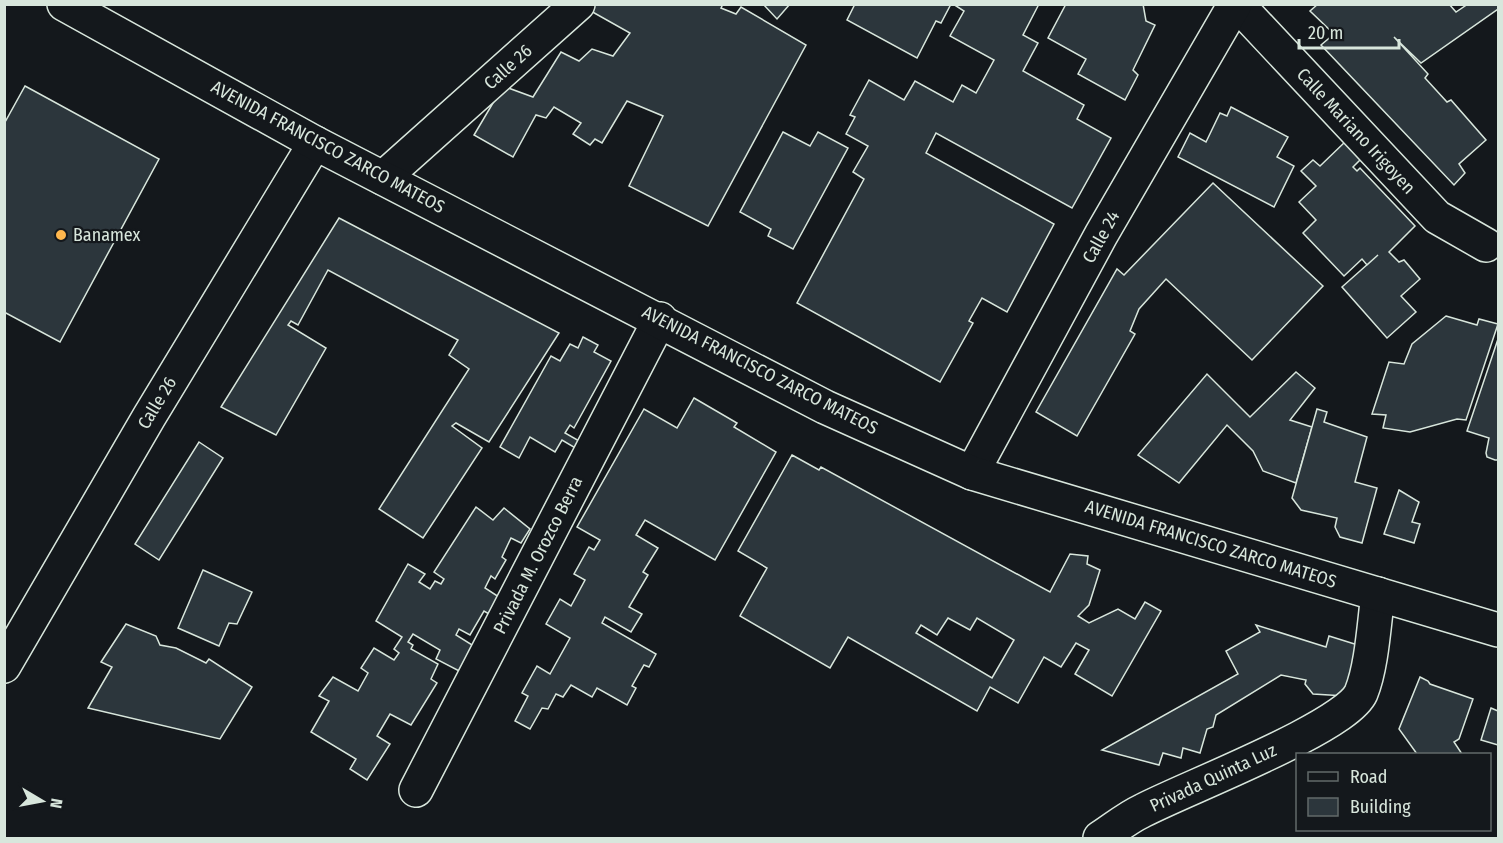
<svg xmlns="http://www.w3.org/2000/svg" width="1503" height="843" font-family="'Fira Sans Condensed',sans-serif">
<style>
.building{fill:#2c363c;stroke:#d8e6dc;stroke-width:1.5;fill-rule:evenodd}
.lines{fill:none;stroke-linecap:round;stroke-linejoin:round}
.minor-casing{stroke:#d8e6dc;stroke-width:36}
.major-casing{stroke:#d8e6dc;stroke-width:36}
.minor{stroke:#14181c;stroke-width:33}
.major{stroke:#14181c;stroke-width:33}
.poi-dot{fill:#ffb74d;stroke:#14181c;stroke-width:2}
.labels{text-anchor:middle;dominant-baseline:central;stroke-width:4.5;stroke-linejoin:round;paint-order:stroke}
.street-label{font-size:18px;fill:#d8e6dc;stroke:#14181c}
.poi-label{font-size:18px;fill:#d8e6dc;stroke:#14181c;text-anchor:start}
</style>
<rect width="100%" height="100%" fill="#14181c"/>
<g class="building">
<path d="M595,4H723L721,8L736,14L741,7L806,45L708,226L629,186L663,116L627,101L602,143L595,139L590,145L573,134L581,123L554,107L546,118L536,115L513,157L474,135L503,86L533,97L561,52L579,61L592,49L613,56L630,33L589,10Z"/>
<path d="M763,4H790L777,19Z"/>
<path d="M855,4H951L941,23L936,21L917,58L847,20Z"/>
<path d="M1039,4L1023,35L1038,43L1023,71L1084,105L1077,119L1111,138L1072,208L936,133L926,153L1054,224L1007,312L982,298L969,321L973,323L940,382L797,303L864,179L853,172L868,146L846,134L855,117L850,115L869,80L904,100L915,81L953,102L962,85L976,93L994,60L950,36L964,11L953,4Z"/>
<path d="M1066,4H1143L1146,21L1155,25L1133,70L1138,75L1125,100L1078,74L1086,59L1048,38Z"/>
<path d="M1318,4H1449L1456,12L1468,4H1498V9L1421,63L1394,37L1428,74L1425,78L1447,102L1451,100L1486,140L1459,164L1465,173L1454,185L1321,45L1334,34L1310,11Z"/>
<path d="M25,86L159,159L60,342L4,312V124Z"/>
<path d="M1231,107L1288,137L1277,157L1294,166L1274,207L1178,157L1190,133L1206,142L1220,113L1227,116Z"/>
<path d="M783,132L810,146L818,132L848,148L793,249L768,236L771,229L740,212Z"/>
<path d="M1347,140L1363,157L1353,167L1357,171L1360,168L1415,226L1389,252L1399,262L1404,260L1420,279L1401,296L1416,312L1387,338L1342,287L1378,255L1367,265L1362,259L1344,276L1303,233L1316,220L1299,202L1316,186L1301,171L1313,160L1320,166Z"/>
<path d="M1213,183L1323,286L1252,360L1166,279L1139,309L1130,331L1135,334L1077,436L1036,412L1117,269L1124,275Z"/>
<path d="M339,218L559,333L489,442L456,423L452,426L482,448L423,538L379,509L469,369L449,355L458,340L328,270L298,325L291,321L288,325L326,348L276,435L221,407Z"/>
<path d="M1446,316L1477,325L1479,319L1498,324L1466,420L1457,419L1410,432L1383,428L1386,415L1372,414L1389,362L1404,364L1412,344Z"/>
<path d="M583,337L598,345L594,352L611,361L574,428L570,425L565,433L581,442L577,449L562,440L555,452L530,437L519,458L500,447L551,356L560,361L570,344L578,348Z"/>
<path d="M1498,339V460H1495L1487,457L1486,453L1489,438L1467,431Z"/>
<path d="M1296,372L1315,388L1290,420L1312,427L1296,483L1263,471L1253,451L1227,425L1179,483L1138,455L1207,374L1250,417Z"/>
<path d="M694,398L737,423L734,427L776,452L715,560L645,520L636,535L658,548L643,572L648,575L629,607L642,614L631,632L605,617L602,623L656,654L649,667L644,665L632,686L636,688L627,705L597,688L592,697L571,685L563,697L556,694L548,709L542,708L530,729L515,721L528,696L522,693L537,666L550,674L570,638L546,624L560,599L571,606L585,580L574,574L589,547L594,550L600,540L577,527L644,409L677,428Z"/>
<path d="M1317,409L1327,412L1324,422L1367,437L1355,482L1377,488L1362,543L1340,537L1335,527L1337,518L1301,510L1292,498Z"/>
<path d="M199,442L223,458L159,560L135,544Z"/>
<path d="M792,455L819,470L821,467L1050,592L1070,554L1088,556L1087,564L1100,570L1089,605L1078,616L1089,623L1118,609L1135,619L1145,602L1161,611L1112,696L1075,674L1089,650L1076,643L1061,667L1044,657L1018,703L990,687L977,711L848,637L830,668L740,616L767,568L738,551ZM948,618L970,630L977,618L1014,640L992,678L916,633L921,625L937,635Z"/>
<path d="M1399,490L1419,502L1412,522L1420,524L1414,543L1384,534Z"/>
<path d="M476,507L493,520L504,508L530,529L521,543L511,538L502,557L506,560L495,579L491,576L485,588L499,597L489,614L484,611L470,635L459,629L456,635L477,648L463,673L436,659L440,650L413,634L408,642L413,645L411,649L438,664L431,679L437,683L411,725L390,714L377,736L390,744L367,780L350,769L356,759L311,732L329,701L319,696L333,677L358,691L368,673L361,668L374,648L394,660L399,653L394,649L402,637L376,621L408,564L425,574L419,582L430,589L435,581L441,584L444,579L434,572Z"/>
<path d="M203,570L252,592L237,624L229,623L219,646L178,628Z"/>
<path d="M126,624L156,636L160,645L176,648L206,663L209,659L252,687L220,739L88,708L112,667L101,662Z"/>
<path d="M1256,625L1326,647L1329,636L1361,646L1345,696L1313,694L1305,684L1306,680L1281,675L1216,715L1213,727L1207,729L1200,753L1183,748L1181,758L1163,753L1159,765L1102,750L1238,674L1226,651L1260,632Z"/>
<path d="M1420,677L1428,681L1430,684L1473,699L1459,739L1454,742L1462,754H1417L1399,729Z"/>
<path d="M1491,708L1498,711V745L1481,740Z"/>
</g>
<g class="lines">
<defs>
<g id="minor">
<path d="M1237,4L1437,217L1486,245"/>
<path d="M383,178L578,4"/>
<path d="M972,473L1101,235L1235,4"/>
<path d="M4,666L149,417L315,143"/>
<path d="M416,790L660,319"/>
<path d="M1100,838C1114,829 1127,818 1142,811C1183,789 1345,728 1361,693C1372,666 1374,624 1378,594"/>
</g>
<path id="major" d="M64,4L315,143L825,407L972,473L1498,630"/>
</defs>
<use href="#minor" class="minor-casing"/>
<use href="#major" class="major-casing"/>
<use href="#minor" class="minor"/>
<use href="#major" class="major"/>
</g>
<circle class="poi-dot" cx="61" cy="235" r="6"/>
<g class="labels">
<g class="street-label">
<text transform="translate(508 67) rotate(-42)">Calle 26</text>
<text transform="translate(1356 131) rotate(47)">Calle Mariano Irigoyen</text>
<text transform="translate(328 147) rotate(28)">AVENIDA FRANCISCO ZARCO MATEOS</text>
<text transform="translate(1101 237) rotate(-61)">Calle 24</text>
<text transform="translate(760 370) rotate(27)">AVENIDA FRANCISCO ZARCO MATEOS</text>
<text transform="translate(157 403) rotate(-59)">Calle 26</text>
<text transform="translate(1211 544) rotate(17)">AVENIDA FRANCISCO ZARCO MATEOS</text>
<text transform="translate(538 555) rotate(-63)">Privada M. Orozco Berra</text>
<text transform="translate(1213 778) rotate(-25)">Privada Quinta Luz</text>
</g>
<g class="poi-label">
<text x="73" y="235">Banamex</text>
</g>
</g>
<rect width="1503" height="843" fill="none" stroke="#d8e6dc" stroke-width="12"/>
<rect x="1296" y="753" width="195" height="78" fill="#14181c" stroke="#626a69" stroke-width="1.5"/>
<rect x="1308" y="772" width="30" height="9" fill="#14181c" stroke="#626a69" stroke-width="1.5"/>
<text x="1350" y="783" font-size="18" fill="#d8e6dc">Road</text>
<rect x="1308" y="798" width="30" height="18" fill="#2c363c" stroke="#626a69" stroke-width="1.5"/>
<text x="1350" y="813" font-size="18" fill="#d8e6dc">Building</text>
<g transform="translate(42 801) rotate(100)" stroke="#14181c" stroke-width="4.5" paint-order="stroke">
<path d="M0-4.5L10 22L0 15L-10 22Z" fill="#d8e6dc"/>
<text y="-9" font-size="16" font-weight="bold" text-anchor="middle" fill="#d8e6dc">N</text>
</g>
<path d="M1299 39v9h100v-9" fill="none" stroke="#d8e6dc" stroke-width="3"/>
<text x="1308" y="39" font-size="18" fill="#d8e6dc" stroke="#14181c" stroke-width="4.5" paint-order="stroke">20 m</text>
</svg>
